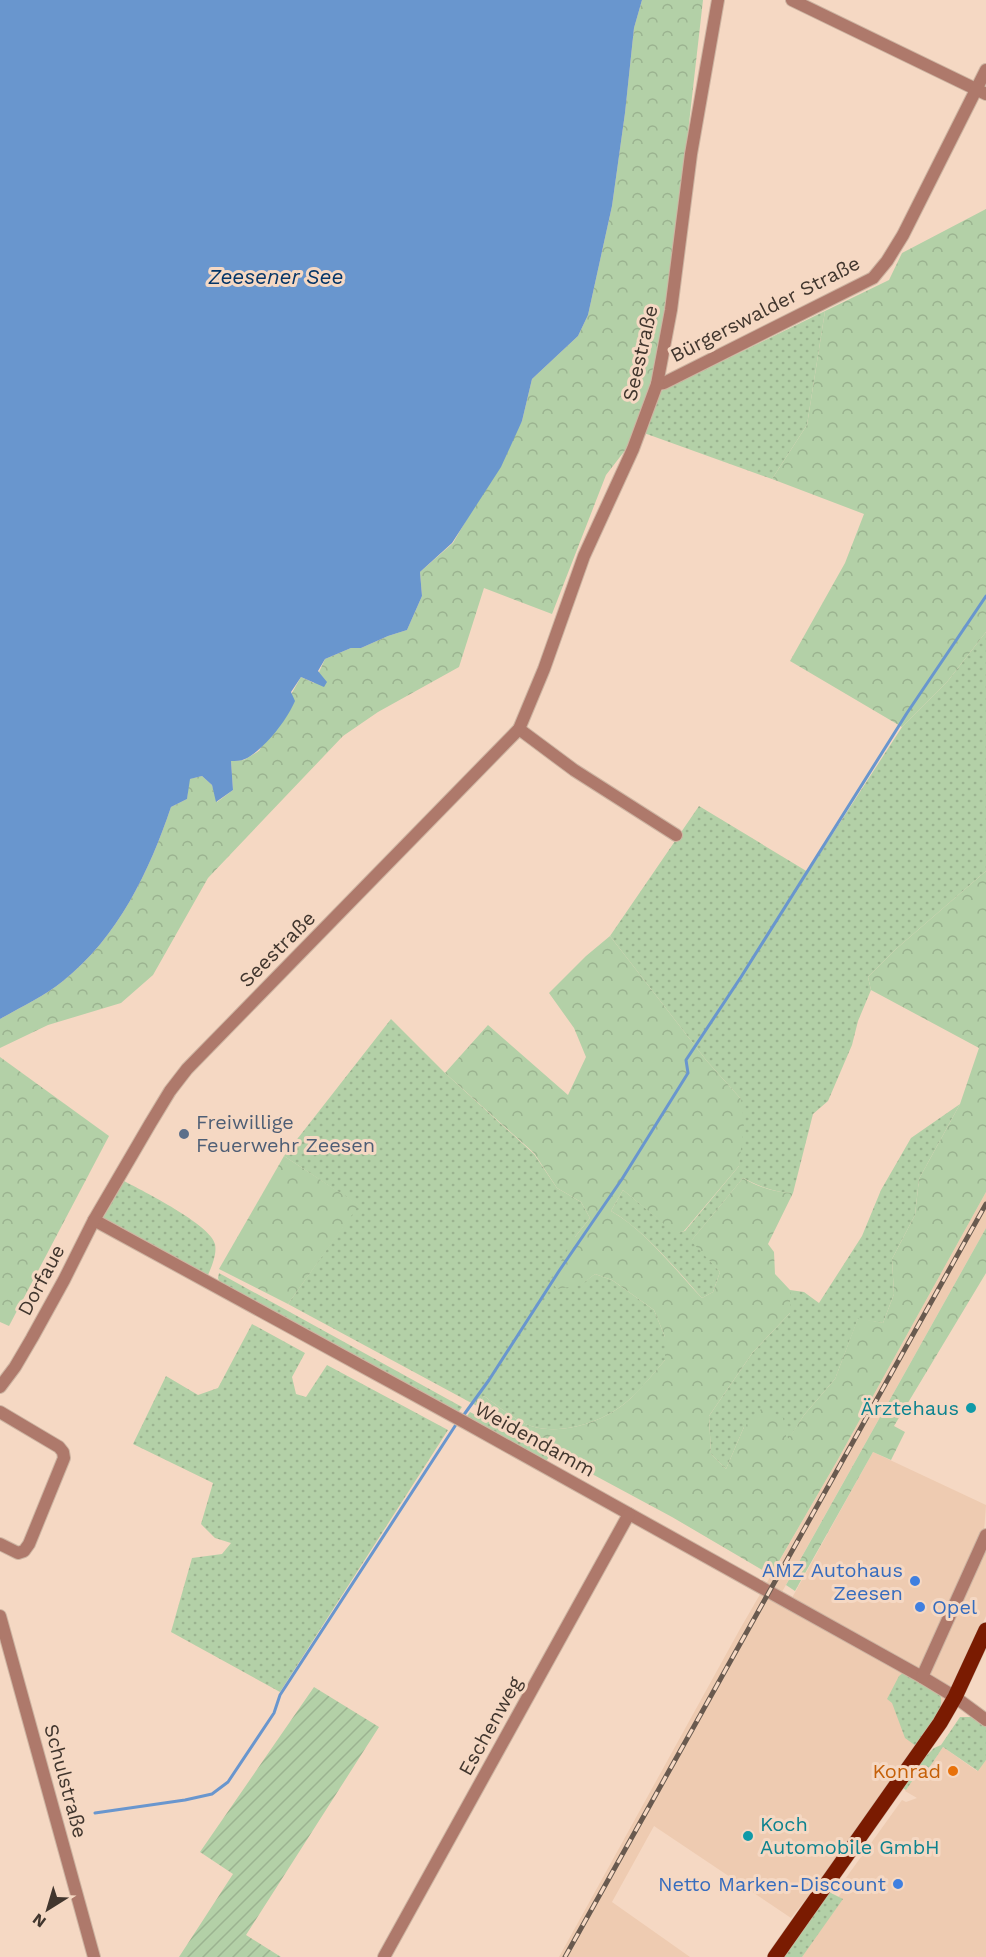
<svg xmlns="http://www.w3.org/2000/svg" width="986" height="1957" font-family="'Work Sans',sans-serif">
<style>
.built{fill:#eecbb1}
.grass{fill:url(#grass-dots)}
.forest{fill:url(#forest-crowns)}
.garden{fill:url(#garden-furrows)}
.water{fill:#6996ce}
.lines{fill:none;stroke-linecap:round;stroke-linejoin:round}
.stream{stroke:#6996ce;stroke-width:3}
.minor-casing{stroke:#cdb4a2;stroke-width:14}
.primary-casing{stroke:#cdb4a2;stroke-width:16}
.minor{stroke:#ae796b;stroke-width:12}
.primary{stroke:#7a1b01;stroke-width:15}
.rail-casing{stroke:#695a4f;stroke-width:5}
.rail{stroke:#f5d8c3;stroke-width:3;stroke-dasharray:9;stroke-linecap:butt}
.service-dot{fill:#5c6f8a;stroke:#f5d8c3;stroke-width:2}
.culture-dot{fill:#0f9aa8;stroke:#f5d8c3;stroke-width:2}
.shop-dot{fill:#3f7fe0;stroke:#f5d8c3;stroke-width:2}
.food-dot{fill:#e8710a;stroke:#f5d8c3;stroke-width:2}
.labels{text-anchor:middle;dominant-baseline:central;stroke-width:6;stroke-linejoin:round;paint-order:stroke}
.street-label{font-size:20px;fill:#41362e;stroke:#f5d8c3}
.service-label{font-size:20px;fill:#4e5e75;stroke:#f5d8c3;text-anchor:start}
.culture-label{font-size:20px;fill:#0d838f;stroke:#f5d8c3;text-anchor:end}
.shop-label{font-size:20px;fill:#366cbe;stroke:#f5d8c3;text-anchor:end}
.food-label{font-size:20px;fill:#c56008;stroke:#f5d8c3;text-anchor:end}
.water-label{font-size:21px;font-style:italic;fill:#043568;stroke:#f5d8c3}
</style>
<defs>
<pattern id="grass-dots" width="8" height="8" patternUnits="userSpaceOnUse" patternTransform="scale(1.5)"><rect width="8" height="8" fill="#b3d0a7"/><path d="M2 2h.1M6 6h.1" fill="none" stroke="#9bb390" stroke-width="1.8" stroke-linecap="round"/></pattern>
<pattern id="forest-crowns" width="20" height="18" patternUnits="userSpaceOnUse" patternTransform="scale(1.5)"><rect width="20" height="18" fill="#b3d0a7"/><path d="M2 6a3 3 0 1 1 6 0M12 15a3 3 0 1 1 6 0" fill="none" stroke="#9bb390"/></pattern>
<pattern id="garden-furrows" width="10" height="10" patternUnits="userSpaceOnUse" patternTransform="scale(1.5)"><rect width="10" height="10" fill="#b3d0a7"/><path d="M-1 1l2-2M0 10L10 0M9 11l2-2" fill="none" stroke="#9bb390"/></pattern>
</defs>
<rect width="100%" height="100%" fill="#f5d8c3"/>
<g class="built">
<path d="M986,1192V1228L778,1599L788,1605L873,1452L986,1505L984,1532L986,1533V1616L962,1669L936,1717L825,1875L791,1918L654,1826L612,1902L690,1957H559L740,1629L837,1461Z"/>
<path d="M943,1747L977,1771L986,1760V1957H795L847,1885L843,1882L902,1800L906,1802L917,1798L905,1791L917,1774L929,1768Z"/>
</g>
<g class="grass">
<path d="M825,311L807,425L772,479L644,433L661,391Z"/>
<path d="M986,632V871L896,949L868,977L871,990L858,1021L852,1045L828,1101L813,1114L793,1193C776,1193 758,1186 743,1178L692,1240L720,1272L713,1292L702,1298C677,1270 643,1229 611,1211L623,1190L676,1233L685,1231L739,1166L741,1099L706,1060L610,936L699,806L808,872L902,727L947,682Z"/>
<path d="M391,1019L445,1073L534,1154L557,1188L581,1202L590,1218L575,1237L580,1285L595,1274L612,1280L654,1310L665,1337V1360C654,1373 643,1387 631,1398C607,1421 564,1436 531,1426C517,1422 497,1405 484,1396L477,1406L288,1304L358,1205L284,1156Z"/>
<path d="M960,1104L919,1179L915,1215L892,1259L894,1294L883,1323L858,1319L835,1379L804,1415L787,1442L744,1427L726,1469L711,1454L709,1416L753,1352L790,1313V1290L804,1292L819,1303L862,1236L881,1190L911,1138Z"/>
<path d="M124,1181C143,1191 211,1225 215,1244C217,1254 212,1266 208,1275L103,1218Z"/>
<path d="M219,1273L462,1407L457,1414L220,1283L218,1278Z"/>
<path d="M252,1324L305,1353L292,1377L296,1394L306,1397L327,1365L448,1430L280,1692L171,1632L192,1558L222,1554L231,1543L215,1538L201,1524L213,1483L133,1444L166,1376L198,1395L218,1388Z"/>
<path d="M470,1412L550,1454V1456L546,1461L465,1419Z"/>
<path d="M903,1673C913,1678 927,1683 936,1690C953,1703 924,1734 916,1746L905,1738L892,1703L887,1699L899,1676Z"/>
<path d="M960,1717H971L986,1727V1760L978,1771L943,1747L929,1768L917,1774L906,1790L901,1787L919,1763L934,1748L941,1745Z"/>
<path d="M827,1891L843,1899L802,1957H778Z"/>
</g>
<g class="forest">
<path d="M642,0H703L660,379L640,431L606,475L552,614L484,588L459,667L378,712L343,736L208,878L153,975L121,1003L48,1025L0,1048V1019C21,1007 45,996 63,981C118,937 149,872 171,807L187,799L189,779L202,776L212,785L217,802L233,790L231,761L244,760L259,751L301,677L314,683L325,659L351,648H361L388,636L407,630L422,596L420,572L453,543L475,505L522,421L532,379L578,336L588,315L612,206L625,113L634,28Z"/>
<path d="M986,209V632L947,682L902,727L790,661L845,563L864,514L772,479L807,425L825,311L889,280L902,253Z"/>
<path d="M986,871V1192L837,1461L771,1575L672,1517L566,1460L553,1449L477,1406L484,1396C497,1405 517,1422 531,1426C564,1436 607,1421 631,1398C643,1386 654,1373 665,1360V1337L654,1310L612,1280L595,1274L581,1285L557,1289L550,1280L575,1237L590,1218L581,1202L557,1188L534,1153L445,1073L488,1025L568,1095L586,1057L574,1028L549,993L586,956L610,936L706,1060L741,1099L744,1123L739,1166L684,1231L676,1234L623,1190L611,1211C646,1231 675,1270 702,1298L713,1292L720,1272L691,1241L743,1178C758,1187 776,1193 793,1193L768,1244L774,1252L775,1274L790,1290V1313L753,1352L709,1416L711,1454L726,1469L744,1427L763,1407L783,1418L787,1441L804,1415L835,1379L858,1318L883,1323L894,1294L892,1259L915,1215L919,1179L960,1104L979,1048L871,990L868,977L896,949Z"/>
<path d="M0,1057L109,1136L9,1326L0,1322Z"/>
<path d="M284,1156L359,1205L288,1304L219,1269Z"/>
<path d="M986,1228V1273L894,1426L905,1432L891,1460L873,1452L795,1591L786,1585Z"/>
</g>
<path class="garden" d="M314,1687L379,1727L246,1935L281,1957H179L233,1874L200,1852Z"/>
<path class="water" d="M0,0H642L634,28L625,113L612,206L588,315L578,336L532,379L522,421L501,467L452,543L420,572L422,596L407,630L388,636L361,648H351L325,659L318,671L327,682L324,687L301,677L291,692L295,701C287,720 264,750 245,759C241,761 235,761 231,761L233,790L216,802L212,785L202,776L190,779L187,799L171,807C149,872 118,937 63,981C45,996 21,1007 0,1019Z"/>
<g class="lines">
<g class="stream">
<path d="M463,1416L489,1380L559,1271L622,1179L688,1073L686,1060L741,977L907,713L986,596"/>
<path d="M95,1813L185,1800L212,1794L228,1782L274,1713L280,1695L457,1423"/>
</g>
<defs>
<g id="minor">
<path d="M792,0L986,94"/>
<path d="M657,384L664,383L873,278L887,261L903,235L986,70"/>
<path d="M519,729L574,770L676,835"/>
<path d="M94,1220L466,1423L922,1677L955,1697L986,1720"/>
<path d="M0,1387L15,1367L32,1338L64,1280L94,1220L150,1124L170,1091L187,1069L519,729L544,669L584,556L633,449L657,384L671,310L691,154L718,0"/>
<path d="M0,1412L59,1447L63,1452L64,1458L29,1544L24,1551L18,1553L0,1544"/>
<path d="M0,1616L94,1957"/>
<path d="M922,1677L986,1535"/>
<path d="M384,1957L629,1514"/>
</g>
<path id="primary" d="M775,1957L940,1723L955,1697L986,1630"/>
</defs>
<use href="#minor" class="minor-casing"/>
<use href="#primary" class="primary-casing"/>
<use href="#minor" class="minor"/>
<use href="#primary" class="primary"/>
<defs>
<path id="rail" d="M565,1957L986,1204"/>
</defs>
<use href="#rail" class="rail-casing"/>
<use href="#rail" class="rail"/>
</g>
<circle class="service-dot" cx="184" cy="1134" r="6"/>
<g class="culture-dot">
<circle cx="971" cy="1408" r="6"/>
<circle cx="748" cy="1836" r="6"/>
</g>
<g class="shop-dot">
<circle cx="915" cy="1581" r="6"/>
<circle cx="920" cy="1607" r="6"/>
<circle cx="898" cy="1884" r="6"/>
</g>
<circle class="food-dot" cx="953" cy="1771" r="6"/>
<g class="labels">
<g class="street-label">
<text transform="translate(765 309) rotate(-27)">Bürgerswalder Straße</text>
<text transform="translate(640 353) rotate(-77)">Seestraße</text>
<text transform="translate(277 949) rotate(-45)">Seestraße</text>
<text transform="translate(41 1280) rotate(-62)">Dorfaue</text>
<text transform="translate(535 1439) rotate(29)">Weidendamm</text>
<text transform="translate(490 1726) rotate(-61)">Eschenweg</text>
<text transform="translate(66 1781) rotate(75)">Schulstraße</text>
</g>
<g class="service-label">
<text x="196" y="1122">Freiwillige<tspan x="196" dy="23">Feuerwehr Zeesen</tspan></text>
</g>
<g class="culture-label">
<text x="959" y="1408">Ärztehaus</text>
<text x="760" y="1824" text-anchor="start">Koch<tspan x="760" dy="23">Automobile GmbH</tspan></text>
</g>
<g class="shop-label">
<text x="903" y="1570">AMZ Autohaus<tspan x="903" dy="23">Zeesen</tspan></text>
<text x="932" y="1607" text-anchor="start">Opel</text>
<text x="886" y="1884">Netto Marken-Discount</text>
</g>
<g class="food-label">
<text x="941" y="1771">Konrad</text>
</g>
<g class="water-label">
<text x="276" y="276">Zeesener See</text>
</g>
</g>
<g transform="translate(48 1909) rotate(217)" stroke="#f5d8c3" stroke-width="4.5" paint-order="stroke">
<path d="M0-4.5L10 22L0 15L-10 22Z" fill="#41362e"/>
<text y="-9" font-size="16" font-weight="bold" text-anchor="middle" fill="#41362e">N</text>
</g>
</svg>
